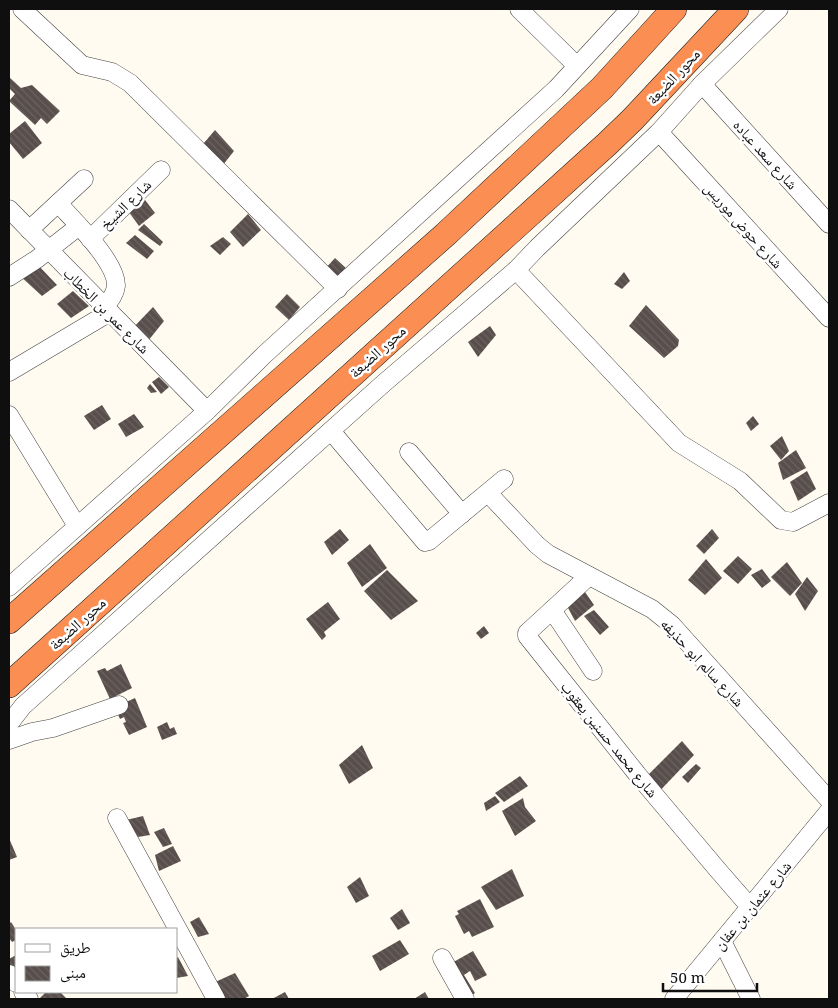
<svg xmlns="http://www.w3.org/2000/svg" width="838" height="1008" font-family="'Noto Serif','Noto Naskh Arabic',serif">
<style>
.building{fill:url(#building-back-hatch)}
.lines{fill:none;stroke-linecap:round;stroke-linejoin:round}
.minor-casing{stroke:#424242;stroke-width:19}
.highway-casing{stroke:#202020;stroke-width:26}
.minor{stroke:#fff;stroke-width:18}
.highway{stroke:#fb8f53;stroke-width:25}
.labels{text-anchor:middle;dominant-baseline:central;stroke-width:5;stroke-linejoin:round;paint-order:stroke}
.street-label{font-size:15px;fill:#0f0f0f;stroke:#fff}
</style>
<defs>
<pattern id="building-back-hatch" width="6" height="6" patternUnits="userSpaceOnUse" patternTransform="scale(1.25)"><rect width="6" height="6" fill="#584e4b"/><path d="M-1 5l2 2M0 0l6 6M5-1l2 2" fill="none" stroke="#6b6361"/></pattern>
</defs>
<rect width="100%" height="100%" fill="#fffbf1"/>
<g class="building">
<path d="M9,77L21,88L32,85L60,111L47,124L41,118L35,125L9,101L15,94L9,88Z"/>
<path d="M25,121L42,143L23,159L9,142V134Z"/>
<path d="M215,130L234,151L219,170L198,150Z"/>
<path d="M142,196L155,213L139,226L126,208Z"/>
<path d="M248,214L261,230L243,247L230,232Z"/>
<path d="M144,224L163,242L160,246L138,230Z"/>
<path d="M135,235L154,251L147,259L126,243Z"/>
<path d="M223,237L231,244L220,255L210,246Z"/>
<path d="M335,258L348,270L337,283L324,270Z"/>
<path d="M37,264L57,285L42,296L19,275Z"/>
<path d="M624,272L630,281L622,289L614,284Z"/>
<path d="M73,291L89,306L71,318L57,304Z"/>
<path d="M287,294L300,307L289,320L275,307Z"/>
<path d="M646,305L679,340L678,346L664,358L629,326Z"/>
<path d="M153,307L164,321L144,346L130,331Z"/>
<path d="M490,326L496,335L478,357L468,342Z"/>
<path d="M159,377L169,387L161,394L152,382Z"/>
<path d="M150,384L157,392L151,393L147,388Z"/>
<path d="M102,405L111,419L94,430L84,416Z"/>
<path d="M134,414L144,427L126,437L118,424Z"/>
<path d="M753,416L759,424L751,431L746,423Z"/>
<path d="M782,436L789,451L781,460L770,446Z"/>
<path d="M796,450L806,468L783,480L778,463Z"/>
<path d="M807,471L816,489L798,501L790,482Z"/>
<path d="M340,529L349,540L332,555L324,542Z"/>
<path d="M712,529L719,538L704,554L696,546Z"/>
<path d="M370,544L387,568L362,587L347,563Z"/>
<path d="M738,556L752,569L738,584L723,571Z"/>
<path d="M706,559L722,578L705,595L688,580Z"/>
<path d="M787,562L802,583L790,596L771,577Z"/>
<path d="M762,569L771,581L762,588L751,575Z"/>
<path d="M387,570L418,601L391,620L364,591Z"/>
<path d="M807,577L818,591L805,611L795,594Z"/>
<path d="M583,589L594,605L575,621L566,604Z"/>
<path d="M328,602L340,619L324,632L326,636L322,640L306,619Z"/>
<path d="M594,610L609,627L600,635L584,616Z"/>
<path d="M484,626L489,633L481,639L476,633Z"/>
<path d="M121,664L132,688L110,699L97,671L105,668L107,671Z"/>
<path d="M135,698L147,727L129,735L123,723L126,722L124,717L120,719L115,707Z"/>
<path d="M167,722L170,729L174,727L177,734L162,740L157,727Z"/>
<path d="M682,741L694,755L653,798L640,783Z"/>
<path d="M362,745L373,768L349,784L339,765Z"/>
<path d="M696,764L701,768L688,783L682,777Z"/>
<path d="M520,776L528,786L504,802L495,793Z"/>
<path d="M495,796L500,802L486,811L484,803Z"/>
<path d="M523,798L525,807L536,821L515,836L502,811Z"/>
<path d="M143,816L150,835L132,838L122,821Z"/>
<path d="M164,828L172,844L163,847L154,832Z"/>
<path d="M9,838L17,857L9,860Z"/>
<path d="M173,846L181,861L159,871L155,855Z"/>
<path d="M512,869L524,896L496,910L481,887Z"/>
<path d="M360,877L369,896L356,903L347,887Z"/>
<path d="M480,899L494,927L472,937L469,931L464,934L455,916L459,914L457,911Z"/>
<path d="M402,909L410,923L398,930L390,918Z"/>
<path d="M199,917L209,934L198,937L190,922Z"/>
<path d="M11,922L16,930V940L12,942L9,938V924Z"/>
<path d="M400,940L409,954L380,971L372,956Z"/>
<path d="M473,951L487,975L475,981L470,971L464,975L475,993L469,997L450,964Z"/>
<path d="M16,955V978L9,969V959Z"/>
<path d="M178,957L188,976L176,978V958Z"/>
<path d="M235,973L249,996L244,999H210L202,988Z"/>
<path d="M46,992H60L67,999H39Z"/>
<path d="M285,992L289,999H272Z"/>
<path d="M425,992L429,999H414Z"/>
</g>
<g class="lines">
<defs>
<g id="minor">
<path d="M22,9L82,65L112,72L130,83L338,289"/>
<path d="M519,9L577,66"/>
<path d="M702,84L829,224"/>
<path d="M659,132L829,318"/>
<path d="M58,203C74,221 117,262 116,286C115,295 110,300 104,307"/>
<path d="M9,209L207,411"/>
<path d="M29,230L84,179"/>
<path d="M90,239L161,170"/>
<path d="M516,270L679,443L740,481L781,520L793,522L829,503"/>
<path d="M9,277L37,259L79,226"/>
<path d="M9,372L110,312"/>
<path d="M9,415L77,526"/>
<path d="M331,431L425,542L429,541L504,479"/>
<path d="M409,452L462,514"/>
<path d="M488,493L537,545L548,554L652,609L672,625L829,800"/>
<path d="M589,576L527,633V636L637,774L717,869L750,907"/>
<path d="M9,587L207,411L265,354L556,89L630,9"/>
<path d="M552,610L593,671"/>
<path d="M9,724L23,706L384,383L516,270L537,248L659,132L702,84L779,9"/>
<path d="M9,740L32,732L53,728L119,705"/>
<path d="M117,818L216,999"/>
<path d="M722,941L751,999"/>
<path d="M442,958L465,999"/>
<path d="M9,974L16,983"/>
<path d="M23,992L29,999"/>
<path d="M674,999L829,811"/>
</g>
<g id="highway">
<path d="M9,621L446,234L602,88L674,9"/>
<path d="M9,685L607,144L632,120L736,9"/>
</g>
</defs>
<use href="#minor" class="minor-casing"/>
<use href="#highway" class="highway-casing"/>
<use href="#minor" class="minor"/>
<use href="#highway" class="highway"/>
</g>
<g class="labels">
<g class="street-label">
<text transform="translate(673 76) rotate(-47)">محور الضبعة</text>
<text transform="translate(766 154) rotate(48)">شارع سعد عباده</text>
<text transform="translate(125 204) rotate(-44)">شارع الشيخ</text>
<text transform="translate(744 225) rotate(48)">شارع حوض موريس</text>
<text transform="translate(107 310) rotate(45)">شارع عمر بن الخطاب</text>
<text transform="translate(377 351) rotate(-42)">محور الضبعة</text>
<text transform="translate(77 623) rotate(-42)">محور الضبعة</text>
<text transform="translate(703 662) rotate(47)">شارع سالم ابو حذيفه</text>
<text transform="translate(610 739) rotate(51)">شارع محمد حسنين يعقوب</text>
<text transform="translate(752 905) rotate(-50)">شارع عثمان بن عفان</text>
</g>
</g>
<rect width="838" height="1008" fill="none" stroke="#0f0f0f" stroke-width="20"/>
<rect x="15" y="928" width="162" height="65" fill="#ffffff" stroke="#9f9f9f"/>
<rect x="25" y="944" width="25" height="8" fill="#ffffff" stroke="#9f9f9f"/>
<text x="60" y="953" font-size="15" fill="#0f0f0f">طريق</text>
<rect x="25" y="966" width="25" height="15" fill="url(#building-back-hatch)" stroke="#9f9f9f"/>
<text x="60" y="978" font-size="15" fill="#0f0f0f">مبنى</text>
<path d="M663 983v8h94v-8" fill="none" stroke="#0f0f0f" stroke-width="2.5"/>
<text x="670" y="983" font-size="15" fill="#0f0f0f" stroke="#ffffff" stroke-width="4" paint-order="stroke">50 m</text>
</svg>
